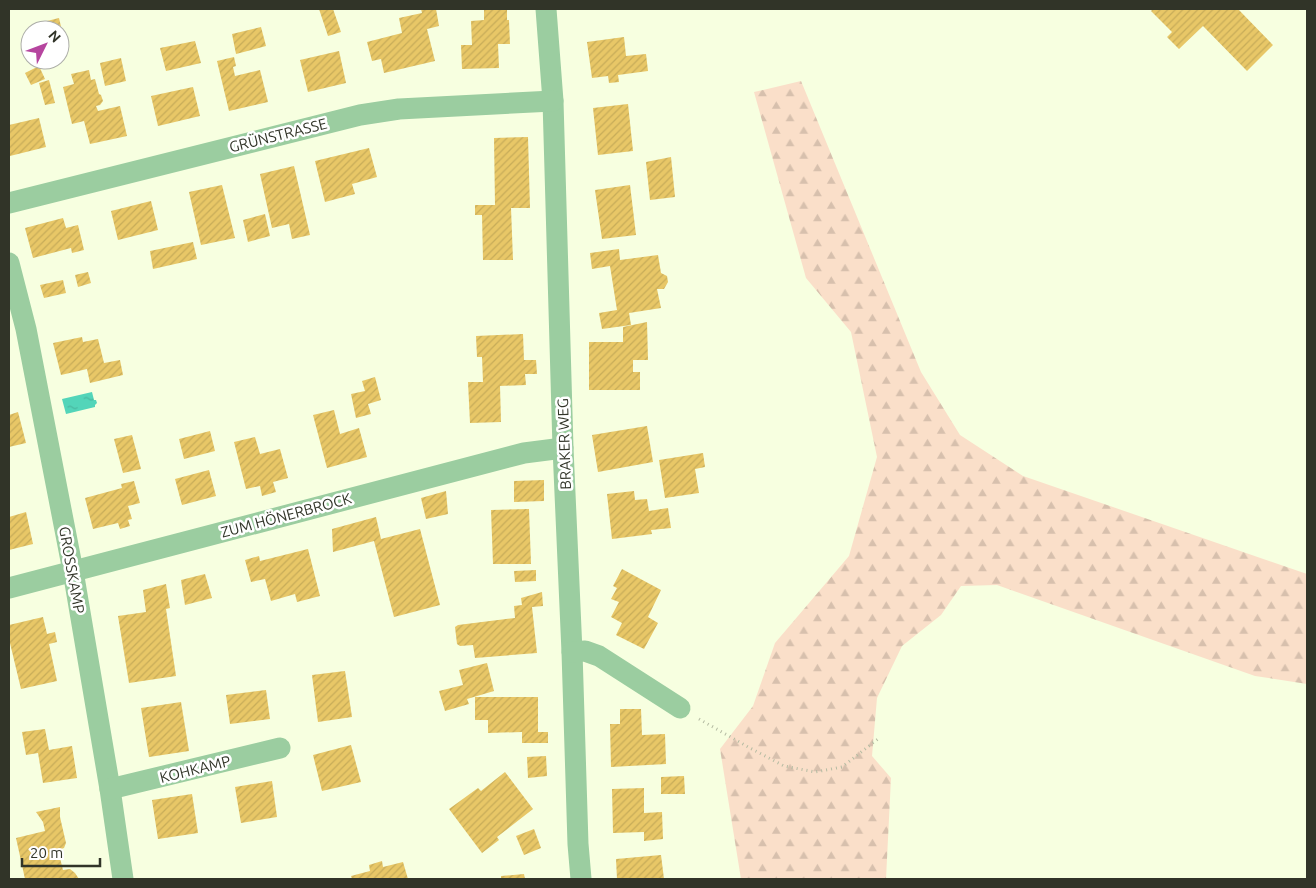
<svg xmlns="http://www.w3.org/2000/svg" width="1316" height="888" font-family="Ubuntu,sans-serif">
<style>
.forest{fill:url(#forest-firs)}
.water{fill:url(#water-ripples)}
.building{fill:url(#building-hatch)}
.lines{fill:none;stroke-linecap:round;stroke-linejoin:round}
.path{stroke:#b4bba2;stroke-width:3;stroke-dasharray:1 4;stroke-linecap:butt}
.minor{stroke:#9bcda0;stroke-width:21}
.labels{text-anchor:middle;dominant-baseline:central;stroke-width:5;stroke-linejoin:round;paint-order:stroke}
.street-label{font-size:15px;fill:#313428;stroke:#fff}
</style>
<defs>
<pattern id="forest-firs" width="22" height="20" patternUnits="userSpaceOnUse" patternTransform="scale(1.25)"><rect width="22" height="20" fill="#fadfc9"/><path d="M5 1l3.5 6h-7zM16 11l3.5 6h-7z" fill="#d7c0ad"/></pattern>
<pattern id="water-ripples" width="26" height="14" patternUnits="userSpaceOnUse" patternTransform="scale(1.25)"><rect width="26" height="14" fill="#53d5b9"/><path d="M2 4q2-2 4 0t4 0M15 11q2-2 4 0t4 0" fill="none" stroke="#49b79f"/></pattern>
<pattern id="building-hatch" width="6" height="6" patternUnits="userSpaceOnUse" patternTransform="scale(1.25)"><rect width="6" height="6" fill="#e8c767"/><path d="M-1 1l2-2M0 6l6-6M5 7l2-2" fill="none" stroke="#c7ac59"/></pattern>
</defs>
<rect width="100%" height="100%" fill="#f7ffe0"/>
<path class="forest" d="M801,81L921,372L960,435L1023,476L1307,574V684L1255,676L997,585L961,586L941,615L902,646L877,698L872,756L891,778L886,879H741L720,749L753,706L775,643L849,556L877,457L851,332L806,278L754,92Z"/>
<path class="water" d="M92,392L94,400H96L97,403L95,405V407L66,414L62,399Z"/>
<g class="building">
<path d="M319,9H333L341,32L328,36Z"/>
<path d="M421,9H436L439,26L427,29L435,61L384,73L381,59L372,61L367,42L402,33L399,18L422,13Z"/>
<path d="M484,9H507V20H509L510,44H498L499,68L462,69L461,45H472L471,21L484,20Z"/>
<path d="M1153,9H1238L1273,45L1247,71L1203,26L1179,49L1167,37L1172,32L1151,11Z"/>
<path d="M59,18L63,35L60,36V30H45L43,22Z"/>
<path d="M261,27L266,46L236,54L232,34Z"/>
<path d="M624,37L626,56L646,54L648,71L618,75L619,82L609,83L608,76L592,78L587,42Z"/>
<path d="M195,41L201,63L166,71L160,48Z"/>
<path d="M339,51L346,83L308,92L300,60Z"/>
<path d="M234,57L236,66L233,67L235,76L260,70L268,102L229,111L217,61Z"/>
<path d="M121,58L126,81L105,86L100,63Z"/>
<path d="M39,66L45,79L31,85L25,73Z"/>
<path d="M89,70L91,80L95,79L99,94L101,95L103,101L100,105L96,106L98,111L120,106L127,136L90,144L84,121L72,124L63,87L74,84L71,74Z"/>
<path d="M49,80L55,103L45,105L39,83Z"/>
<path d="M193,87L200,116L158,126L151,96Z"/>
<path d="M628,104L633,151L598,155L593,108Z"/>
<path d="M39,118L46,147L10,156L9,151V125Z"/>
<path d="M528,137L530,208H511L513,260H483L482,215H475V205H495L494,138Z"/>
<path d="M369,148L377,177L352,184L355,194L325,202L315,161Z"/>
<path d="M671,157L675,197L650,200L646,162Z"/>
<path d="M294,166L310,235L292,239L289,224L272,228L260,174Z"/>
<path d="M222,185L235,238L201,245L189,192Z"/>
<path d="M630,185L636,235L602,239L595,190Z"/>
<path d="M151,201L158,230L118,240L111,211Z"/>
<path d="M265,214L270,236L248,242L243,220Z"/>
<path d="M63,218L66,228L78,225L84,250L72,253L71,248L33,258L25,228Z"/>
<path d="M193,242L197,259L153,269L150,251Z"/>
<path d="M619,249L620,260L658,255L661,273L667,276L668,282L664,289H657L661,308L629,313L631,325L602,329L599,313L617,310L610,266L592,269L590,253Z"/>
<path d="M88,272L91,283L78,287L75,275Z"/>
<path d="M63,280L66,293L44,298L40,285Z"/>
<path d="M647,322L648,360H633V372H640V390H589V342H623V327Z"/>
<path d="M523,334L524,360H536L537,374H525L526,385L500,386L501,422L470,423L468,382H483L482,357H477L476,336Z"/>
<path d="M82,337L83,342L98,339L104,363L120,360L123,375L90,383L87,369L61,375L53,343Z"/>
<path d="M375,377L381,400L368,404L371,414L356,418L351,394L365,391L362,381Z"/>
<path d="M334,410L340,434L359,428L367,457L327,468L313,415Z"/>
<path d="M18,412L26,443L9,447V415Z"/>
<path d="M647,426L653,462L598,472L592,435Z"/>
<path d="M210,431L215,451L184,459L179,439Z"/>
<path d="M132,435L141,469L123,473L114,439Z"/>
<path d="M255,437L260,454L280,449L288,478L273,482L276,492L262,496L260,486L246,489L234,442Z"/>
<path d="M703,453L705,467L695,469L699,493L665,498L659,460Z"/>
<path d="M209,470L216,496L182,505L175,479Z"/>
<path d="M544,480V501L514,502V481Z"/>
<path d="M134,481L140,503L128,506L132,519L128,520L130,526L120,529L118,523L93,529L85,498L122,488L121,484Z"/>
<path d="M446,491L448,514L426,519L421,498Z"/>
<path d="M634,491L635,500L647,499L649,511L668,508L671,528L651,530L652,534L612,539L607,494Z"/>
<path d="M529,509L531,564H493L491,510Z"/>
<path d="M26,512L33,544L9,550V517Z"/>
<path d="M376,517L381,539L420,529L440,605L394,617L374,541L333,552L332,529Z"/>
<path d="M308,549L320,596L297,602L295,594L271,601L265,579L251,582L245,560L259,556L260,561Z"/>
<path d="M622,569L661,590L648,617L658,623L644,649L616,635L622,623L611,617L619,602L611,599L617,588L613,586Z"/>
<path d="M536,570V581L515,582L514,571Z"/>
<path d="M205,574L212,598L185,605L181,580Z"/>
<path d="M166,584L170,608L166,609L176,676L129,683L118,616L146,612L143,590Z"/>
<path d="M542,592L543,606L532,607L537,653L475,658L473,645L460,646L457,644L455,627L458,625L515,618L514,606L522,605L521,598Z"/>
<path d="M43,617L47,634L55,632L57,642L49,644L57,681L21,689L9,639V625Z"/>
<path d="M487,663L494,691L467,699L469,704L445,711L439,691L463,685L459,670Z"/>
<path d="M345,671L352,717L318,722L312,675Z"/>
<path d="M266,690L270,719L230,724L226,695Z"/>
<path d="M475,697H538V732H548V743H522V732L488,733V720H475Z"/>
<path d="M181,702L189,751L149,757L141,708Z"/>
<path d="M620,709H641L642,735L665,734L666,764L611,767L610,724H620Z"/>
<path d="M45,729L49,750L72,746L77,778L43,783L38,753L26,755L22,732Z"/>
<path d="M351,745L361,782L322,791L313,755Z"/>
<path d="M546,756L547,776L528,778L527,757Z"/>
<path d="M505,772L533,809L497,837L499,840L482,853L449,809L478,788L481,791Z"/>
<path d="M684,776L685,794H661V777Z"/>
<path d="M272,781L277,817L241,823L235,787Z"/>
<path d="M644,788V813L662,812L663,839L644,841V832L613,833L612,789Z"/>
<path d="M192,794L198,833L158,839L152,800Z"/>
<path d="M60,807V817L66,843L64,848L58,850L63,870L70,869L75,873L79,879H25L16,838L45,831L43,822L36,812Z"/>
<path d="M534,829L541,848L524,855L516,836Z"/>
<path d="M661,855L664,879H617L616,859Z"/>
<path d="M382,861L383,867L403,862L408,879H352L351,876L370,871L369,865Z"/>
<path d="M524,874L525,879H501V876Z"/>
</g>
<g class="lines">
<path class="path" d="M699,719L750,748L784,766L815,772L842,767L878,739"/>
<g class="minor">
<path d="M546,9L553,101L563,448L572,652L578,844L581,879"/>
<path d="M9,203L360,115L399,109L553,101"/>
<path d="M9,263L26,329L73,571L110,789L123,879"/>
<path d="M9,588L524,453L563,448"/>
<path d="M572,652L585,651L599,656L680,708"/>
<path d="M110,789L280,748"/>
</g>
</g>
<g class="labels">
<g class="street-label">
<text transform="translate(278 135) rotate(-14)">GRÜNSTRASSE</text>
<text transform="translate(564 444) rotate(-92)">BRAKER WEG</text>
<text transform="translate(286 515) rotate(-15)">ZUM HÖNERBROCK</text>
<text transform="translate(72 570) rotate(80)">GROSSKAMP</text>
<text transform="translate(195 769) rotate(-14)">KOHKAMP</text>
</g>
</g>
<rect width="1316" height="888" fill="none" stroke="#313428" stroke-width="20"/>
<g transform="translate(45 45) rotate(48)"><circle r="24" fill="#ffffff" stroke="#adaea9"/>
<path d="M0-4L9 19L0 12L-9 19Z" fill="#b6459f"/>
<text y="-8" font-size="14" font-weight="bold" text-anchor="middle" fill="#313428">N</text>
</g>
<path d="M22 858v8h78v-8" fill="none" stroke="#313428" stroke-width="2.5"/>
<text x="30" y="858" font-size="15" fill="#313428" stroke="#ffffff" stroke-width="4" paint-order="stroke">20 m</text>
</svg>
